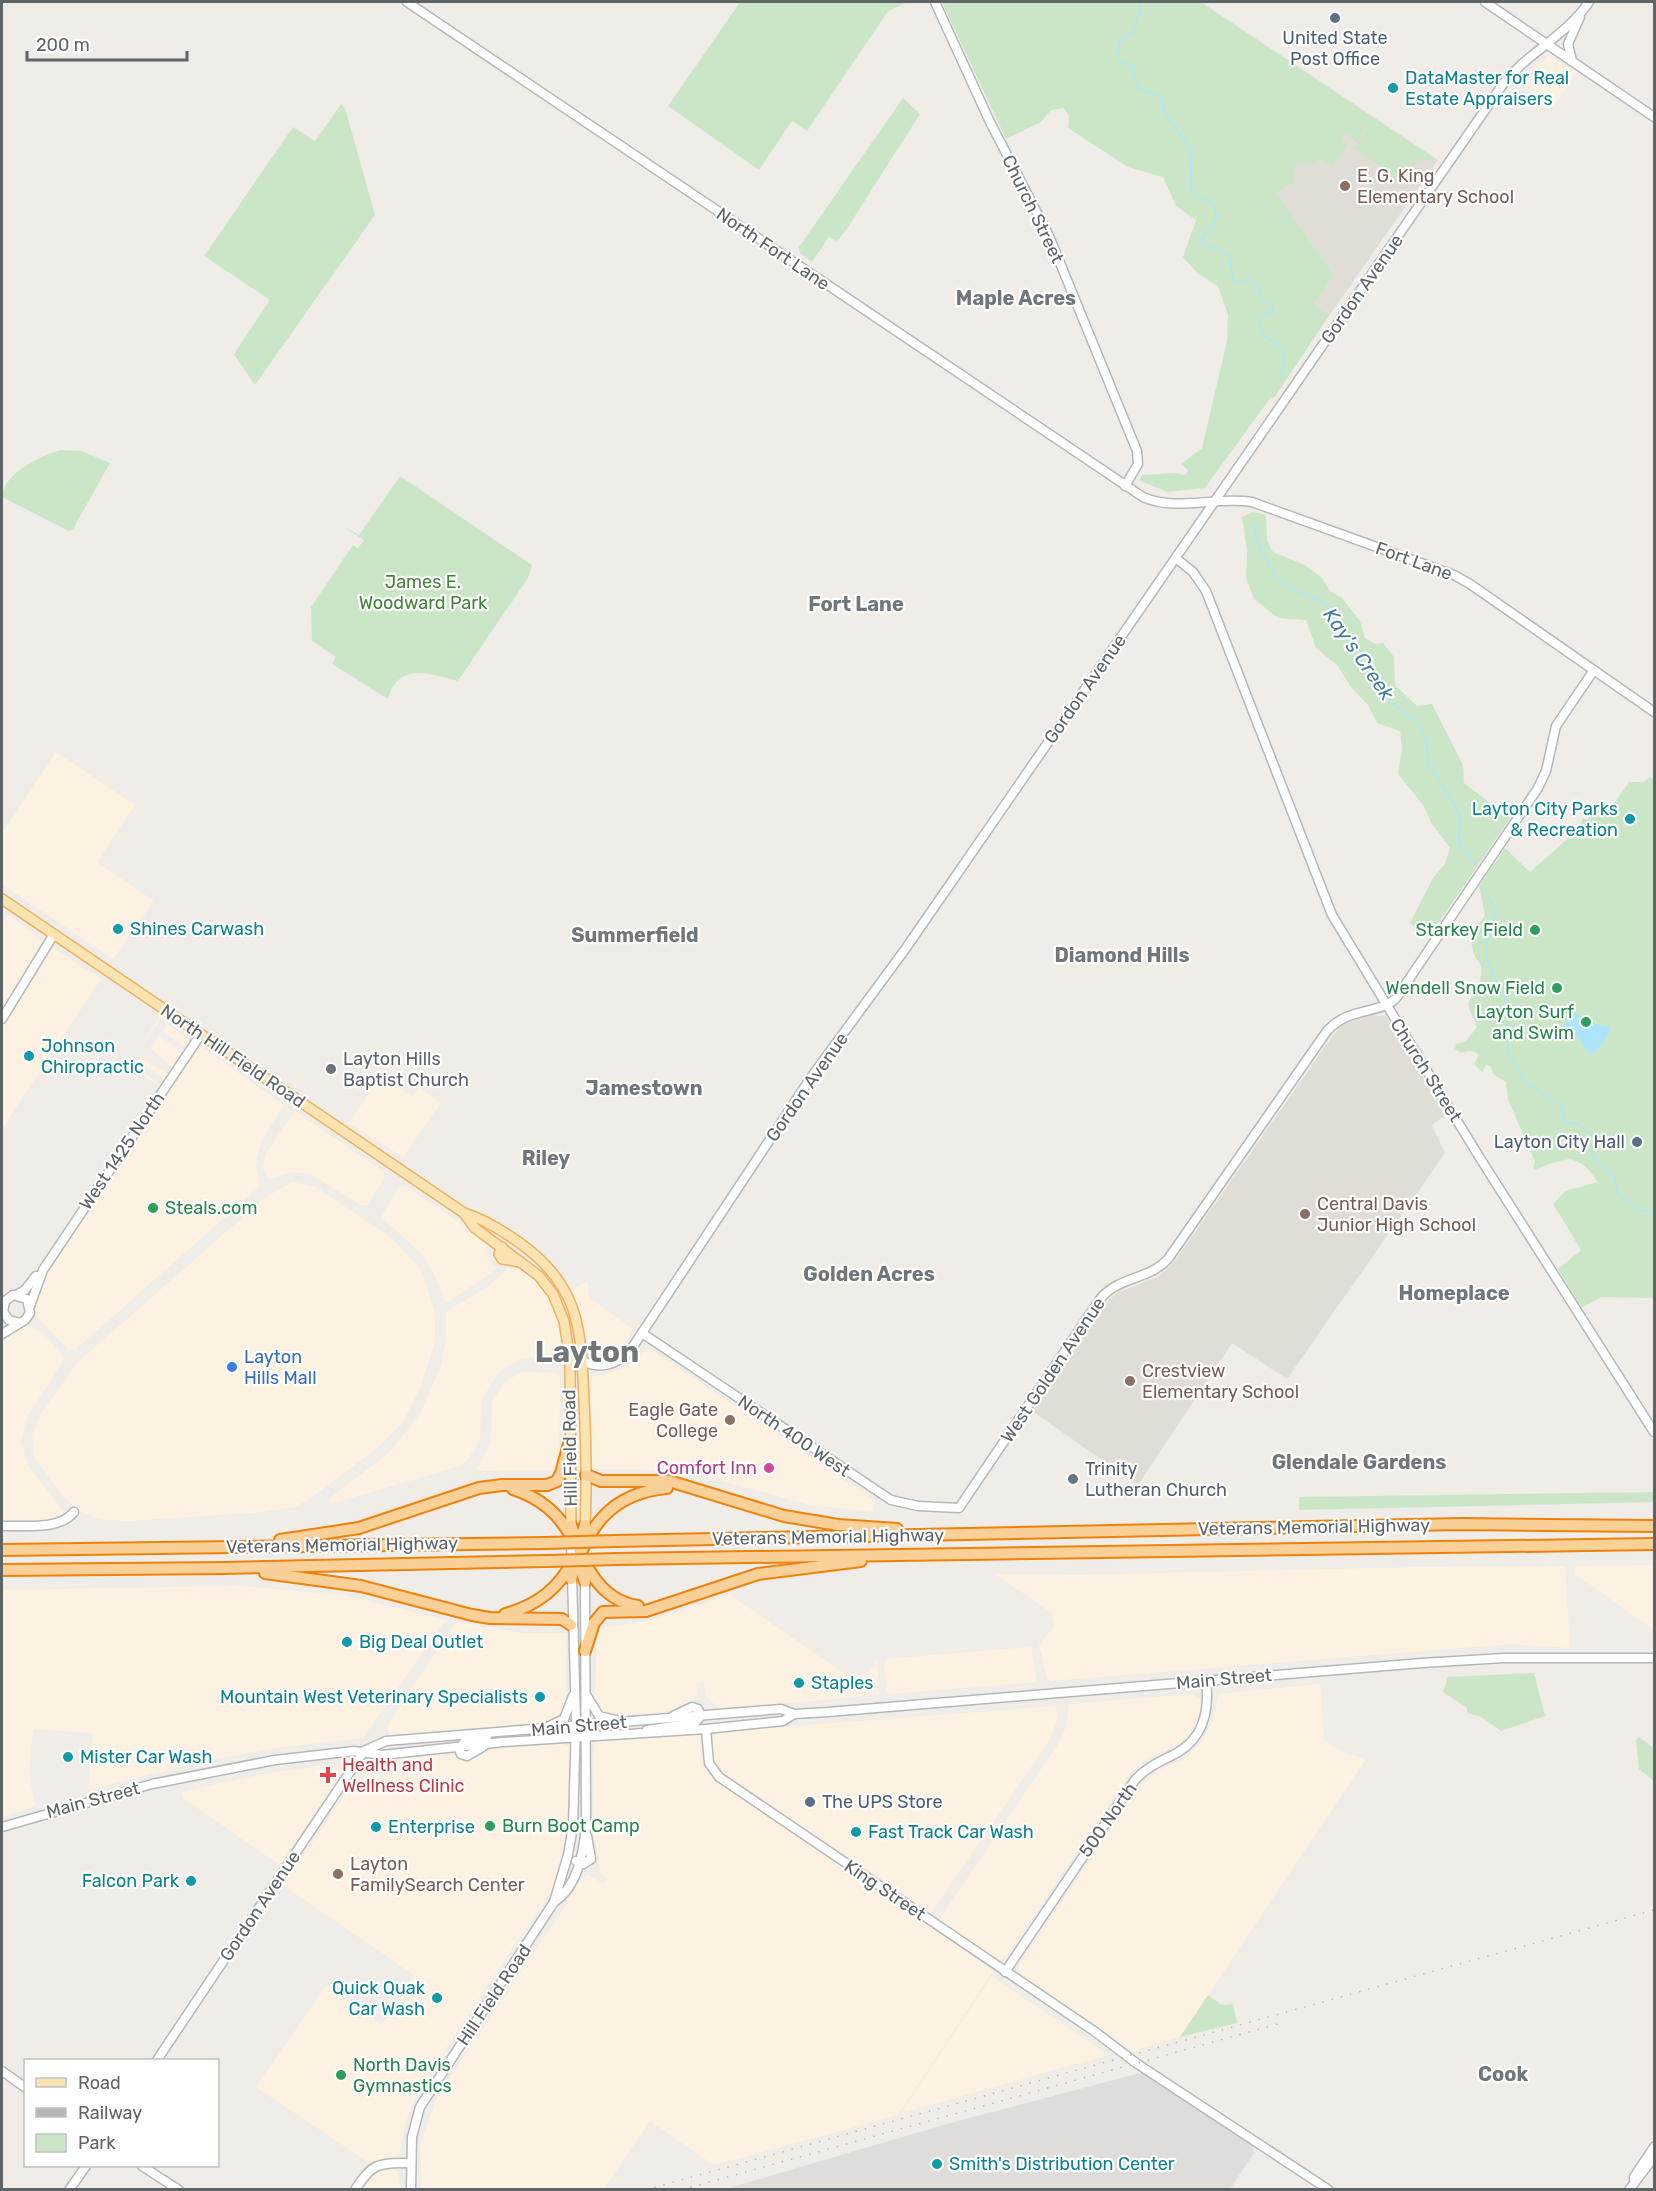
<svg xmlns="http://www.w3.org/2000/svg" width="1656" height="2191" font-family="Rubik,sans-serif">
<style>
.commercial{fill:#fdf2e1;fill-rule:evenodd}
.industrial{fill:#dfddda}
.education{fill:#e0ddd6}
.green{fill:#cbe6c6}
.water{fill:#ade6fc}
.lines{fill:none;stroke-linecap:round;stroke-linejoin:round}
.stream{stroke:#ade6fc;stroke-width:1.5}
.secondary-casing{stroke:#b4b8bb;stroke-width:11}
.primary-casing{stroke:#ecb165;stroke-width:12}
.highway-casing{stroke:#ef820a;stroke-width:14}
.secondary{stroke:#fff;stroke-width:8}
.primary{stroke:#fce4b2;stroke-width:9}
.highway{stroke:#f9d097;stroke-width:10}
.rail{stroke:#b4b5b5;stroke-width:1.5;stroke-dasharray:1.5 8;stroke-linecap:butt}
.highway-bridge-casing{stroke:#ef820a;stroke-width:14;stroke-linecap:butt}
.highway-bridge{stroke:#f9d097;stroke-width:10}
.service-dot{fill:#5c6f8a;stroke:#fff;stroke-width:2}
.culture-dot{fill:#0f9aa8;stroke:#fff;stroke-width:2}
.education-dot{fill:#8d6e63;stroke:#fff;stroke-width:2}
.leisure-dot{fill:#2e9e5b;stroke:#fff;stroke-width:2}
.worship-dot{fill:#6b7280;stroke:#fff;stroke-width:2}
.shop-dot{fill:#3f7fe0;stroke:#fff;stroke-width:2}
.hotel-dot{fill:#d1479c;stroke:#fff;stroke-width:2}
.health-dot{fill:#e0444e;stroke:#fff;stroke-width:2}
.labels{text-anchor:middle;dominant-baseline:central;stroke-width:4.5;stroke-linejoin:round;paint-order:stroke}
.service-label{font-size:18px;fill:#4e5e75;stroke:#fff}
.culture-label{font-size:18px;fill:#0d838f;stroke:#fff;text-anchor:start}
.education-label{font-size:18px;fill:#785e54;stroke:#fff;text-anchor:start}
.street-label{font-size:18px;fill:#5f6467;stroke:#fff}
.park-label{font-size:18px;fill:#418439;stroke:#fff}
.leisure-label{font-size:18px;fill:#27864d;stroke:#fff;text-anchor:end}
.worship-label{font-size:18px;fill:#5b616d;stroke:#fff;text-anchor:start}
.shop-label{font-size:18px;fill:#366cbe;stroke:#fff;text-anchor:start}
.hotel-label{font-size:18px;fill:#b23c85;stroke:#fff;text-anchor:end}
.health-label{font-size:18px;fill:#be3a42;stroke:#fff;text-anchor:start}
.neighbourhood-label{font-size:20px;font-weight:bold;fill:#707679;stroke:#fff}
.water-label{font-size:20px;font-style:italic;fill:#427d9d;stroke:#fff}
.town-label{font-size:30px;font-weight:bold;fill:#707679;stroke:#fff}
</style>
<rect width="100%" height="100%" fill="#f0ede8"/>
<g class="commercial">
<path d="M1549,56L1577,72L1553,107L1517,82Z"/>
<path d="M56,752L135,805L97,862L154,901L113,959L2,884V833Z"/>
<path d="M8,915L40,938L41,943L2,1010V924Z"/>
<path d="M53,948L101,979L2,1129V1027Z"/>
<path d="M159,1018L185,1037L188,1042L160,1086L128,1065ZM160,1019L167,1024L163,1032L186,1047L182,1052L159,1036L150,1048L172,1067L168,1074L141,1057L137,1061L164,1079L161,1085L136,1068L132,1059Z"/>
<path d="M199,1048H203L284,1105L261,1141L256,1165L260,1186L76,1349L69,1350L35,1315L33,1309L40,1282Z"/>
<path d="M381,1076L413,1097L419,1088L441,1103L403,1157L349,1123Z"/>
<path d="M295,1111L384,1172V1179L367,1205H361L311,1174L293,1172L271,1179L266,1177L263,1166L266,1153Z"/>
<path d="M292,1182L316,1187L390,1237L418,1266L424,1278L435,1314V1342L419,1390L403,1422L377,1448L310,1499L294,1507L263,1512L129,1521L99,1519L78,1510L60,1493L34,1456L32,1436L40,1415L78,1362L265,1198Z"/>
<path d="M402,1186L407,1187L487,1242L488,1256L495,1268L493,1272L449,1301H445L435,1276L421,1253L381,1217L398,1189Z"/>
<path d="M517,1268L534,1278L553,1304L561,1327L564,1350L562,1354L520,1359L498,1373L481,1400L480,1438L476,1448L465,1462L457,1467L330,1504V1498L390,1452L420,1414L441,1366L446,1340V1312L489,1286L507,1269Z"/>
<path d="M587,1282L589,1298L633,1329L627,1341L616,1350L594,1354L586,1348L581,1319L570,1290Z"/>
<path d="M26,1324L43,1333L65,1358L27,1417L21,1441L28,1466L64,1512L62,1517L50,1521L2,1522V1338L19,1325Z"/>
<path d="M646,1349H651L875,1501L873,1512L810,1505L704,1476L637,1469H592V1377L626,1368Z"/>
<path d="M522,1372L555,1373L560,1376L559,1470L479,1471L477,1469L491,1442L492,1402L505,1382Z"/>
<path d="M1654,1565V1630L1575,1574V1566Z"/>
<path d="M1565,1566L1570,1648L1511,1644L1050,1681L1047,1678L1039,1645L1055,1626L1052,1613L995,1574L1076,1575L1424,1567Z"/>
<path d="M238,1586L343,1595L445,1620L363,1738L275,1748L199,1762L88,1790L93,1733L33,1729L29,1775L35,1806L2,1817V1590Z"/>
<path d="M730,1595L857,1682L864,1673L867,1674L877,1660L879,1695L720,1709L706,1696L704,1682L696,1683L697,1694L694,1699L663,1713L609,1715L601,1712L595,1699L597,1629L657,1619Z"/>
<path d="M456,1622L522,1633H566V1704L562,1714L550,1722L391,1735L387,1730L389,1723Z"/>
<path d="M1031,1647L1037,1682L890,1694L887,1692L884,1665L887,1659Z"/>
<path d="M1320,1684L1324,1740L1343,1753L1366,1759L1180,2037L1133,2051L1019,1973V1965L1141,1784L1157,1771L1183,1760L1203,1740L1213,1720L1218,1694Z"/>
<path d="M1193,1694L1200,1699L1201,1708L1189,1734L1176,1746L1148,1758L1130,1773L1005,1958L997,1960L942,1922L941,1917L1059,1743L1066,1727L1069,1704Z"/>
<path d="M1056,1706L1057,1720L1050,1739L931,1913L722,1772L714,1761L712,1738L717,1732Z"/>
<path d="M696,1733L700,1737L704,1766L713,1779L994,1970L898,2115L714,2165L650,2121L604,2189L421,2190V2141L438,2095L566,1905L581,1879L589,1875L603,1884L607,1878L599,1871V1858L593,1831L594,1745L597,1742L620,1739Z"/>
<path d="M564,1744L572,1749V1768L568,1840L553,1888L420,2087L405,2123L399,2155L368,2162L256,2087L326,1986L382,2025L414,1975L283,1885L369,1760L450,1753L467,1762L493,1749Z"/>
<path d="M337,1764L342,1769L341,1774L280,1865L183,1798L182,1792L263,1774Z"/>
<path d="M992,1976L1108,2055L901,2113Z"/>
<path d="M390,2167L398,2171L400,2189L360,2190L378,2170Z"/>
</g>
<path class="industrial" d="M1144,2072L1253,2145L1254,2153L1230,2189L722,2190L947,2124Z"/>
<g class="education">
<path d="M1283,57L1438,160L1329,316L1313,305L1334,275L1266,181Z"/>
<path d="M1368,1015L1386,1016L1447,1115L1432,1125L1445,1153L1287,1379L1232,1343L1138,1485L1032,1411L1108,1300L1119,1292L1158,1277L1172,1265L1334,1034L1343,1025Z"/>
</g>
<g class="green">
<path d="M740,2H908L888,11L807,131L792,121L759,170L668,106Z"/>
<path d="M942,2H1201L1436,159L1434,162C1412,153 1410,175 1396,183L1392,174L1354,148L1367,129L1354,121L1346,132L1354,122L1365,129L1357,142L1346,133L1341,140L1348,144L1332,166L1320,158L1316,164L1298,163L1294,168L1293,184L1275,192L1334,275L1314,304L1329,316L1274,398L1271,397L1205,488L1167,492L1139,480L1142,475L1175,473L1186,475L1188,470L1181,464L1202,448L1227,341L1228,315L1218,286L1198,274L1183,257L1196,220L1176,206L1163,177L1128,167L1068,128L1069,117L1064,108L1051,110L1041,122L1006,139Z"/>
<path d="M903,98L920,114L846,230L837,241L829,237L812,262L800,253L799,247Z"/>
<path d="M341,104L345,108L375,215L255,385L234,354L270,300L204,256L293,127L315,141Z"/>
<path d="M61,450L82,451L110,463L73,529L69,531L2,497C2,474 42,455 61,450Z"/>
<path d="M400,476L532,565L528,578L458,681C430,674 399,661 388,699L332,664L336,657L312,641L311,607L353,545L358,548L364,540L341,525L359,535Z"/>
<path d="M1253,512L1266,515L1267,540L1273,552L1305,565L1322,578L1330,591L1342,598L1360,621L1365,638L1375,644L1383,643L1394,657L1395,685L1417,706L1432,704L1463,765L1464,783L1510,818L1431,934L1418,931L1410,923L1433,878L1445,864L1450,848L1432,824L1423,805L1398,774L1402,749L1400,731L1377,723L1368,705L1351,687L1337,665L1316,648L1306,620L1278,618L1254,599L1246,578L1247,551L1242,517Z"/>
<path d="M1650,777L1654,779V1298L1601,1297L1582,1308L1558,1269L1581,1250L1553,1204L1565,1191L1598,1182C1575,1149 1566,1159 1533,1170L1535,1161L1508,1100L1506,1082L1494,1075L1490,1066L1486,1065L1482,1072L1474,1064L1479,1055C1473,1050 1468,1050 1461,1053L1455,1049L1456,1044L1466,1041L1477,1027C1473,1011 1459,1005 1479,991L1478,988C1487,958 1477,969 1472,947C1469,935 1479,924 1485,915L1479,886L1505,848L1530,872L1572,835L1573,828L1581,823L1583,818L1587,820L1592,812L1604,809L1616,801L1629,782H1643Z"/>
<path d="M1654,1492V1502L1299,1510V1497Z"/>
<path d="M1534,1673L1545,1716L1501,1731L1481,1717L1467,1713V1708L1443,1692L1448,1677Z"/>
<path d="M1639,1737L1654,1748V1781L1639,1769L1636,1740Z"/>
<path d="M1208,1995L1222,2005L1233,2004L1237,2023L1180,2037Z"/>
</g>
<path class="water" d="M1574,1012L1588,1022L1610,1027C1607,1039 1601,1049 1590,1055L1577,1036L1563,1026Z"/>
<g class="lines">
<g class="stream">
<path d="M1142,2L1133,33L1120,39L1117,55L1121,62L1135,67L1133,74L1137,87L1159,96L1162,102L1163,110L1190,148L1191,188L1196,196L1211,201C1221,217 1215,224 1202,237L1203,243L1229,255L1234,282H1251L1257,286L1261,299L1273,308L1272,313L1260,318C1256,337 1273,341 1286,350L1281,377"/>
<path d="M1254,524L1256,539L1275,577L1292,589L1321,600L1338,618L1352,651L1376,676L1384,697L1419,724L1426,740L1428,763L1461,816L1458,843L1475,863"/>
<path d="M1485,888L1494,908L1495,925L1486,944V956L1507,1006L1508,1050L1523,1080L1562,1107L1564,1123H1577L1594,1138L1597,1145L1592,1157L1614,1176L1617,1193L1640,1210L1654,1213"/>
</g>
<defs>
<g id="secondary">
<path d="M407,2L1143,497C1176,512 1217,496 1252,502L1454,575L1470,584L1654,712"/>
<path d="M935,2L990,122L1049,236L1137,451L1138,464L1125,486"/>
<path d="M1485,2L1654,117"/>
<path d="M1572,61L1568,44L1580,17"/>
<path d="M1177,559L1193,572L1206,591L1332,915L1478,1155L1654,1432"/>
<path d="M2,1019L54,934"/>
<path d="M16,1295L25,1290L36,1276"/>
<path d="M30,1306L43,1270L201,1034"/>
<path d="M642,1333L891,1500L918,1506L959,1508L1100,1299C1119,1276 1149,1280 1168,1259L1327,1031C1349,1006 1381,1015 1397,997L1538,788L1546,771L1556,726L1594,670"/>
<path d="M2,1334L25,1320L30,1313L27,1299L13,1295L5,1301L3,1312L9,1320L20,1323"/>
<path d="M582,1360C598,1371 618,1364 630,1351L812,1076L906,948L1503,84C1528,52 1565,37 1589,2"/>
<path d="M2,1526C23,1525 59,1531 74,1512"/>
<path d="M587,1696L599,1716L616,1720"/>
<path d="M549,1726L564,1719L573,1696"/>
<path d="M706,1729L709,1763L719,1777L1094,2031L1136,2063L1329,2190"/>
<path d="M647,1730L695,1723L701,1716L698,1709L692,1707L673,1716"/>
<path d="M459,1749L464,1742L487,1739"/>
<path d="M459,1749L461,1754L467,1756L484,1746"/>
<path d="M364,1751L386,1741L781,1709L794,1714L828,1712L1422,1663L1504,1658H1654"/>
<path d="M2,1827L152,1784L275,1760L354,1751L382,1755L503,1742L706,1729L783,1721L794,1714"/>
<path d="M576,1861L583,1864L591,1859L587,1836"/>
<path d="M554,1902C578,1886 583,1854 586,1827L585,1576"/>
<path d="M1005,1972L1135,1780C1146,1768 1157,1763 1171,1756C1203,1741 1210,1713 1206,1680"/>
<path d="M157,2060L364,1751"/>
<path d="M2,2071L26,2088"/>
<path d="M142,2166L179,2190"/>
<path d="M1634,2183V2177L1654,2147"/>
<path d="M69,2190L86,2166"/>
<path d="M355,2190C372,2163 378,2163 409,2163"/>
<path d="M411,2190L412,2137L420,2107L554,1902L568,1855L573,1826L576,1722L571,1538"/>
<path d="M1629,2190L1654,2157"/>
</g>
<g id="primary">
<path d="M2,899L464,1213C484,1219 500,1229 517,1241C581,1285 581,1330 584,1401C586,1443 587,1484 585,1525"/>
<path d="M464,1213L475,1228L539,1276L553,1294L564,1321L570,1360L571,1525"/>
<path d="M502,1247L499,1254L502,1259L521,1262"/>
</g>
<g id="highway">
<path d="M586,1475L601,1481H669L784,1516L838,1525L897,1529"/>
<path d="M513,1489C540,1498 557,1512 571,1536"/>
<path d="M571,1525C582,1560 597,1600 638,1606"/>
<path d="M280,1540L359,1528L479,1488L502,1485H547L557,1481L561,1473L570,1440"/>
<path d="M615,1541L1461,1524L1654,1526"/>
<path d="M579,1543L585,1525"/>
<path d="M2,1550L545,1543"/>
<path d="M616,1559L1654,1544"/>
<path d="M578,1560L585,1582"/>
<path d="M2,1570L225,1568L548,1561"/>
<path d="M265,1573L361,1586L472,1615L490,1618L562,1619L571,1625"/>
<path d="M571,1579C587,1528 610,1493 667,1488"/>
<path d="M505,1614C536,1606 559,1589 573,1560"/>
<path d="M585,1651L594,1623L603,1612L646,1611L758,1574L861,1561"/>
</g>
</defs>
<use href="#secondary" class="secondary-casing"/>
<use href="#primary" class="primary-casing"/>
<use href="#highway" class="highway-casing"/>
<use href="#secondary" class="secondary"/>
<use href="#primary" class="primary"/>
<use href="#highway" class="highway"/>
<g class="rail">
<path d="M645,2190L1654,1910"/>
<path d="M681,2190L1285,2022"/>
</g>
<defs>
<g id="highway-bridge">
<path d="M545,1543L615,1541"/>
<path d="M548,1561L616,1559"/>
</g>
</defs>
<use href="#highway-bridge" class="highway-bridge-casing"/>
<use href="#highway-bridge" class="highway-bridge"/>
</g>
<g class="service-dot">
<circle cx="1335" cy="18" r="6"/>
<circle cx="1637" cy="1142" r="6"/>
<circle cx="810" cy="1802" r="6"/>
</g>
<g class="culture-dot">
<circle cx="1393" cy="88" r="6"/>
<circle cx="1630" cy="819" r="6"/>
<circle cx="118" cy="929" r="6"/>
<circle cx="29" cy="1056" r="6"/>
<circle cx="347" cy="1642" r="6"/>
<circle cx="799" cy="1683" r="6"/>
<circle cx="540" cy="1697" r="6"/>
<circle cx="68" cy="1757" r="6"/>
<circle cx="376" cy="1827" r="6"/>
<circle cx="856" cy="1832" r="6"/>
<circle cx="191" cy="1881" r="6"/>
<circle cx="437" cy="1998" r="6"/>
<circle cx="937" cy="2164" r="6"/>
</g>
<g class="education-dot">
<circle cx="1345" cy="186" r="6"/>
<circle cx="1305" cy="1214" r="6"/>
<circle cx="1130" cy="1381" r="6"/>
<circle cx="730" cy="1420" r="6"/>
<circle cx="338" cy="1874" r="6"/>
</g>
<g class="leisure-dot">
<circle cx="1535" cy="930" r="6"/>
<circle cx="1557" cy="988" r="6"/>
<circle cx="1586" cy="1022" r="6"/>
<circle cx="153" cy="1208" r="6"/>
<circle cx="490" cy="1826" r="6"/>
<circle cx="341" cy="2075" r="6"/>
</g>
<g class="worship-dot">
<circle cx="331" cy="1069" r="6"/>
<circle cx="1073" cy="1479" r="6"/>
</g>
<circle class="shop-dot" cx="232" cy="1367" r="6"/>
<circle class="hotel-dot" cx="769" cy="1468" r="6"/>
<path class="health-dot" d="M325 1766h6v6h6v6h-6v6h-6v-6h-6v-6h6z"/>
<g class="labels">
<g class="service-label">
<text x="1335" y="38">United State<tspan x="1335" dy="21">Post Office</tspan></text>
<text x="1625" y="1142" text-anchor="end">Layton City Hall</text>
<text x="822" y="1802" text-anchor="start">The UPS Store</text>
</g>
<g class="culture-label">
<text x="1405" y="78">DataMaster for Real<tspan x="1405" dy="21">Estate Appraisers</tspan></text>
<text x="1618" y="809" text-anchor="end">Layton City Parks<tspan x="1618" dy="21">&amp; Recreation</tspan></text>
<text x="130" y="929">Shines Carwash</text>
<text x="41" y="1046">Johnson<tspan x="41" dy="21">Chiropractic</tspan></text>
<text x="359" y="1642">Big Deal Outlet</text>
<text x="811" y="1683">Staples</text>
<text x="528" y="1697" text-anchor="end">Mountain West Veterinary Specialists</text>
<text x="80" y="1757">Mister Car Wash</text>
<text x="388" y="1827">Enterprise</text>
<text x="868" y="1832">Fast Track Car Wash</text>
<text x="179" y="1881" text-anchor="end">Falcon Park</text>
<text x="425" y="1988" text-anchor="end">Quick Quak<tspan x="425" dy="21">Car Wash</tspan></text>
<text x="949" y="2164">Smith's Distribution Center</text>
</g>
<g class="education-label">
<text x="1357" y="176">E. G. King<tspan x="1357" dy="21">Elementary School</tspan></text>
<text x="1317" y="1204">Central Davis<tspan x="1317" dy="21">Junior High School</tspan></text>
<text x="1142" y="1371">Crestview<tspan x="1142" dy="21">Elementary School</tspan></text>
<text x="718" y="1410" text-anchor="end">Eagle Gate<tspan x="718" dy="21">College</tspan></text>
<text x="350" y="1864">Layton<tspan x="350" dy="21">FamilySearch Center</tspan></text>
</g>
<g class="street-label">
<text transform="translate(1033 209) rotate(64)">Church Street</text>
<text transform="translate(773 249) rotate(34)">North Fort Lane</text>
<text transform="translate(1362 289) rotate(-55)">Gordon Avenue</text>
<text transform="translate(1414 561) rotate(20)">Fort Lane</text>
<text transform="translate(1085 689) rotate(-55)">Gordon Avenue</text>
<text transform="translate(233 1056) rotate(34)">North Hill Field Road</text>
<text transform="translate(1426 1070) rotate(58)">Church Street</text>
<text transform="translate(807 1087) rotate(-55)">Gordon Avenue</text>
<text transform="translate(122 1151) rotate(-56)">West 1425 North</text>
<text transform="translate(1053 1370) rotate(-56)">West Golden Avenue</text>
<text transform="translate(794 1436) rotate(34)">North 400 West</text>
<text transform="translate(570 1448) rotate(-91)">Hill Field Road</text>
<text transform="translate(1314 1527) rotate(-1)">Veterans Memorial Highway</text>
<text transform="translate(828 1537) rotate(-1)">Veterans Memorial Highway</text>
<text transform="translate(342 1545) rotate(-1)">Veterans Memorial Highway</text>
<text transform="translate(1224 1679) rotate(-5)">Main Street</text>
<text transform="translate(579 1726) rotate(-5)">Main Street</text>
<text transform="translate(93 1800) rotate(-15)">Main Street</text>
<text transform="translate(1108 1820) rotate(-55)">500 North</text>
<text transform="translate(885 1890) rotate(34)">King Street</text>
<text transform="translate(260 1906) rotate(-56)">Gordon Avenue</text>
<text transform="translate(494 1995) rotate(-56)">Hill Field Road</text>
</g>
<g class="park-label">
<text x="423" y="582">James E.<tspan x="423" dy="21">Woodward Park</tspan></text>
</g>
<g class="leisure-label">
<text x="1523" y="930">Starkey Field</text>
<text x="1545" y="988">Wendell Snow Field</text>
<text x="1574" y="1012">Layton Surf<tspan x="1574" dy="21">and Swim</tspan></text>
<text x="165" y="1208" text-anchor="start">Steals.com</text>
<text x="502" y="1826" text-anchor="start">Burn Boot Camp</text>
<text x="353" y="2065" text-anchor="start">North Davis<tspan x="353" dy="21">Gymnastics</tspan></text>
</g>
<g class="worship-label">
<text x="343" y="1059">Layton Hills<tspan x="343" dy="21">Baptist Church</tspan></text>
<text x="1085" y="1469">Trinity<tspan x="1085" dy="21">Lutheran Church</tspan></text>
</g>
<g class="shop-label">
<text x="244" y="1357">Layton<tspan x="244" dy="21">Hills Mall</tspan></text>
</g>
<g class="hotel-label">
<text x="757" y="1468">Comfort Inn</text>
</g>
<g class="health-label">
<text x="342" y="1765">Health and<tspan x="342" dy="21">Wellness Clinic</tspan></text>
</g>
<g class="neighbourhood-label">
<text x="1016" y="298">Maple Acres</text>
<text x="856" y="604">Fort Lane</text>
<text x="635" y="935">Summerfield</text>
<text x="1122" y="955">Diamond Hills</text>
<text x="644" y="1088">Jamestown</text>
<text x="546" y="1158">Riley</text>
<text x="869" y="1274">Golden Acres</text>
<text x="1454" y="1293">Homeplace</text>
<text x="1359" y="1462">Glendale Gardens</text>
<text x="1503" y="2074">Cook</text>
</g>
<g class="water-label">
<text transform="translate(1359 654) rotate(55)">Kay's Creek</text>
</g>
<g class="town-label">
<text x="587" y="1352">Layton</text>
</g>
</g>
<rect width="1656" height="2191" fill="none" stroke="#5f6467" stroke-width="6"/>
<rect x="24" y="2059" width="195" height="108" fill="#ffffff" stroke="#bfc1c2" stroke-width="1.5"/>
<rect x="36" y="2078" width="30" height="9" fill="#fce4b2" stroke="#bfc1c2" stroke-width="1.5"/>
<text x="78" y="2089" font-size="18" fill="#5f6467">Road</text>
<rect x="36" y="2108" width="30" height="9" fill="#b4b5b5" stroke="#bfc1c2" stroke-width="1.5"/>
<text x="78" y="2119" font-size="18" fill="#5f6467">Railway</text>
<rect x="36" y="2134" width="30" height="18" fill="#cbe6c6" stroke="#bfc1c2" stroke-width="1.5"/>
<text x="78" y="2149" font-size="18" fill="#5f6467">Park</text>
<path d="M27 51v9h160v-9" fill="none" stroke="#5f6467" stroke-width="3"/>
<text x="36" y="51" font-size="18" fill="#5f6467" stroke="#ffffff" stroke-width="4.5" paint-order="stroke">200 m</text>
</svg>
